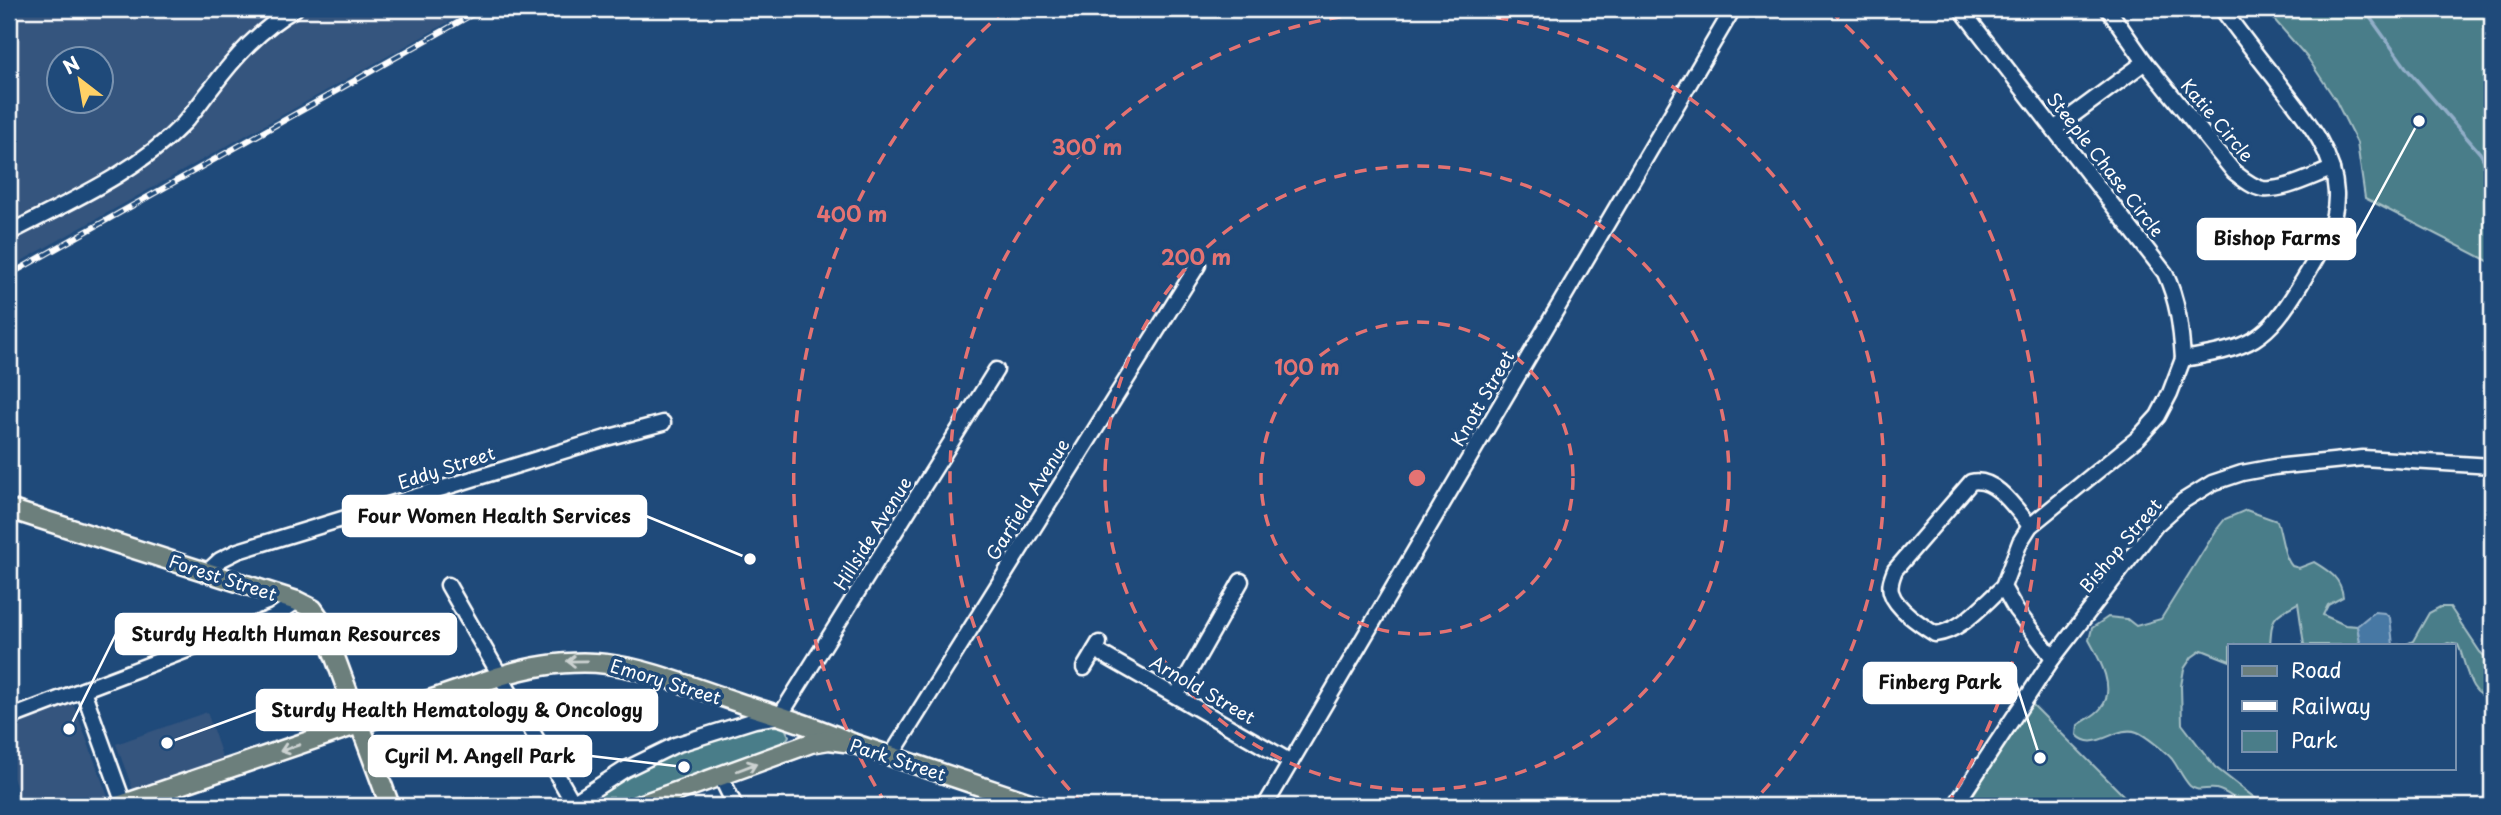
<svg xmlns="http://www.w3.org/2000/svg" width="2501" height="815" font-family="'Playpen Sans',sans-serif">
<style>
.built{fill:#34547e;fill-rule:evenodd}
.green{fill:#4a7d89;stroke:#a4bec4;stroke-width:2}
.water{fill:#4778a4;stroke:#91aec8;stroke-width:2}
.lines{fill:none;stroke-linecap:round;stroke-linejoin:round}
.stream{stroke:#91aec8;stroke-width:3.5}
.minor-casing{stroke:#fff;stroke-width:19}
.major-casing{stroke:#fff;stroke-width:23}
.minor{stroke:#1f4a7a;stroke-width:14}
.major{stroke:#6c7f7c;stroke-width:18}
.rail-casing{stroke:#fff;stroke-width:6}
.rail{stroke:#1f4a7a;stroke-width:3.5;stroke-dasharray:10;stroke-linecap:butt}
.oneway{stroke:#ccd2d1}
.ring{fill:none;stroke:#e47373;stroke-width:3.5;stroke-dasharray:12 9}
.labels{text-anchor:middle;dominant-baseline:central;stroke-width:7;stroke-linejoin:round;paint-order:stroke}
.street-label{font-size:18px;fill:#fff;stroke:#1f4a7a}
.centre{fill:#e47373;stroke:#1f4a7a;stroke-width:3.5}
.ring-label{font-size:21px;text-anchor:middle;font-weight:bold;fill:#e47373;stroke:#1f4a7a;stroke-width:7;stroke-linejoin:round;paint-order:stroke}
.leader{fill:none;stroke:#fff;stroke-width:2.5}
.callout-dot{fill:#fff;stroke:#1f4a7a;stroke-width:2.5}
.callout{fill:#fff;stroke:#fff;stroke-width:2.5}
.callout-label{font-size:19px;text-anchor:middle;font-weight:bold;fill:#111}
</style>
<rect width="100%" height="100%" fill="#1f4a7a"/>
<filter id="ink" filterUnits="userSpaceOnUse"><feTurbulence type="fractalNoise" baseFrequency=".0143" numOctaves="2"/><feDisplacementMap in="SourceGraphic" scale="14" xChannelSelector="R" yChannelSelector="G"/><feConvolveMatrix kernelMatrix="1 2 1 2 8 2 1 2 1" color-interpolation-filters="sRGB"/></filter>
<g filter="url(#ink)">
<g class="built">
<path d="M9,9H472L9,268ZM60,60H102V102H60Z"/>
<path d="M71,704L75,708L108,797L86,806H23L13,778L9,779V728Z"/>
<path d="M207,712L223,759L133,790L116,744Z"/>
</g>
<g class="green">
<path d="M2265,9H2492V263L2365,198L2357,143L2335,99L2307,57Z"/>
<path d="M2246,510L2277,521C2282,535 2283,556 2292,566L2299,568L2314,562C2329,571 2341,578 2343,597L2328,605L2323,615L2345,625L2357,626L2360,642L2357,645H2304L2298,603C2272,617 2272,616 2270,645H2230V661L2202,650L2192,657L2184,669L2181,686L2182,724L2215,767L2256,799L2255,805C2235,804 2231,792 2216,789C2207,787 2198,793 2190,786C2183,779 2178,767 2172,759C2166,752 2145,735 2137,732C2116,724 2095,754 2077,735L2078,725C2085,720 2096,715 2101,708C2117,689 2099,658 2089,640L2092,628L2108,617L2127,619L2136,626L2161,619L2217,529L2225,519Z"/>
<path d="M2440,607H2450L2480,652L2492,663V698C2467,697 2467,663 2458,645L2448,643L2444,645H2393L2407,644L2413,641L2429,613Z"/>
<path d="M2031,703L2134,806H1966Z"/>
<path d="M780,726L785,728L789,736L784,744L611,806H588C591,797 604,792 612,786C653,760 731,726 780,726Z"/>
</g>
<path class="water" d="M2374,612L2385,613L2390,618L2393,645H2357L2360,641L2357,626Z"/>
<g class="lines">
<path class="stream" d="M2364,9L2407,69L2480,153L2492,175"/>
<defs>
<g id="minor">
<path d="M1961,9L2165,273C2178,301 2181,328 2183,359C2252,347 2265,343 2302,282C2318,256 2337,226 2336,193C2334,147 2300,112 2274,77C2256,55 2239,32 2222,9"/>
<path d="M2108,9L2145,62L2234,172C2243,179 2252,187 2263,189C2285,191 2312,176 2332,169"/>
<path d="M2054,129L2145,62"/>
<path d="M9,233C70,201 136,173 184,123C194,112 202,100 211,89C235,57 260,29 295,9"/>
<path d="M207,572L220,560L238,551L606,438L663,423"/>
<path d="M448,585L575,806"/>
<path d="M2003,587C1983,604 1962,631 1935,634C1921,625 1896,609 1891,592C1889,584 1892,578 1895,570L1971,482C1995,476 2016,509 2030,526"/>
<path d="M1095,650L1291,762"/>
<path d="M2053,658L2016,610L2003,587L2020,542L2030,526L2138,438L2158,416L2170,393L2183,359"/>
<path d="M1084,668L1099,643"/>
<path d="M83,690L124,804"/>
<path d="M1176,696L1241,581"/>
<path d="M9,718L274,617L297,601"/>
<path d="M891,756L1198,265"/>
<path d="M721,777L735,806"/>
<path d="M568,806L624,770L675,745L755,720L780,716L996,370"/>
<path d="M1265,806L1733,9"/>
<path d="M1955,806L2053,658L2156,525L2183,501L2212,483L2242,473L2274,467L2363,458L2492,466"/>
</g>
<g id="major">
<path d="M9,509L297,601L313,609L322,622L390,806"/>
<path d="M118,806L500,676C600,646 644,671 737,702C776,715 815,726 852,743"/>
<path d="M637,806L811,743L829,740L852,743L1039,806"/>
</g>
</defs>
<use href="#minor" class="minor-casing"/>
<use href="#major" class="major-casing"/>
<use href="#minor" class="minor"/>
<use href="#major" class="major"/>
<defs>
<path id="rail" d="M9,275L482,9"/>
</defs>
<use href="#rail" class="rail-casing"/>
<use href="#rail" class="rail"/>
</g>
<defs><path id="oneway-shaft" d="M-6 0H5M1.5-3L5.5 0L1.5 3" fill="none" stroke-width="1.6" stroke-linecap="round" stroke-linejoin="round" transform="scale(1.75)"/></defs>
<g class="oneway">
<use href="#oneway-shaft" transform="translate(577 661) rotate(179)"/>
<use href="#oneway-shaft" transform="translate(290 748) rotate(161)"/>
<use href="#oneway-shaft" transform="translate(747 767) rotate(-21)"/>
</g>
</g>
<g class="ring">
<circle cx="1417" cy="478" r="156"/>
<circle cx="1417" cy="478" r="312"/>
<path d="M1084 805A467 467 0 1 1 1750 805"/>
<path d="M886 804A623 623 0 0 1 1004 11M1830 11A623 623 0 0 1 1948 804"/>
</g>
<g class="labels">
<g class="street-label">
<text transform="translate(2218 120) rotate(50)">Katie Circle</text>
<text transform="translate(2106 164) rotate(52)">Steeple Chase Circle</text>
<text transform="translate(1482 398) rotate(-60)">Knott Street</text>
<text transform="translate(446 467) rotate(-18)">Eddy Street</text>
<text transform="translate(1027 499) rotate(-58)">Garfield Avenue</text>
<text transform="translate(872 533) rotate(-58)">Hillside Avenue</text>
<text transform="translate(2120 545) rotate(-50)">Bishop Street</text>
<text transform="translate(223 577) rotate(18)">Forest Street</text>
<text transform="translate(666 681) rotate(17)">Emory Street</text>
<text transform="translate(1203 689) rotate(30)">Arnold Street</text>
<text transform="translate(898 759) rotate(18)">Park Street</text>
</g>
</g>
<circle cx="1417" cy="478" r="10" class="centre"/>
<g class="ring-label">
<text x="1087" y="155">300 m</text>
<text x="852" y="222">400 m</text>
<text x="1196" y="265">200 m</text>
<text x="1307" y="375">100 m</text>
</g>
<path class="leader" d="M2419 121L2355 239M750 559L646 516M69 729L116 634M2040 758L2016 683M167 743L257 710M684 767L591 756"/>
<g class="callout-dot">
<circle cx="2419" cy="121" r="7"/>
<circle cx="750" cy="559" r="7"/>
<circle cx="69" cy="729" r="7"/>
<circle cx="2040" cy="758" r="7"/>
<circle cx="167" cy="743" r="7"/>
<circle cx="684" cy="767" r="7"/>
</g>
<g class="callout">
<rect x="2198" y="219" width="157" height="40" rx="7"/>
<rect x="343" y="496" width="303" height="40" rx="7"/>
<rect x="116" y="614" width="340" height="40" rx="7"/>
<rect x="1864" y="663" width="152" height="40" rx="7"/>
<rect x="257" y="690" width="400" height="40" rx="7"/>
<rect x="369" y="736" width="222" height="40" rx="7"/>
</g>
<g class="callout-label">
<text x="2277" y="245">Bishop Farms</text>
<text x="494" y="523">Four Women Health Services</text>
<text x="286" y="641">Sturdy Health Human Resources</text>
<text x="1940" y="689">Finberg Park</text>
<text x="457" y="717">Sturdy Health Hematology &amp; Oncology</text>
<text x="480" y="763">Cyril M. Angell Park</text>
</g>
<rect width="2501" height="815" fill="none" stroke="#1f4a7a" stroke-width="35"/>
<rect x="18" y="18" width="2466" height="780" fill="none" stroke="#fff" stroke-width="2.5" filter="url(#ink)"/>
<rect x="2228" y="644" width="228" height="126" fill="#1f4a7a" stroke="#7992af" stroke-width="2"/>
<rect x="2242" y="666" width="35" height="10" fill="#6c7f7c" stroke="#7992af" stroke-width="2"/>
<text x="2291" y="678" font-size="21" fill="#ffffff">Road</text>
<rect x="2242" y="701" width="35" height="10" fill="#ffffff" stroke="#7992af" stroke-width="2"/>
<text x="2291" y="714" font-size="21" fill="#ffffff">Railway</text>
<rect x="2242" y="731" width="35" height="21" fill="#4a7d89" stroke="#7992af" stroke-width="2"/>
<text x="2291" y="748" font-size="21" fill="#ffffff">Park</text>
<g transform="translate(80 80) rotate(329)"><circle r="33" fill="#1f4a7a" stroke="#7992af" stroke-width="2"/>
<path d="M0-5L12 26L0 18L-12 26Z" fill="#ffd166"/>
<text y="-10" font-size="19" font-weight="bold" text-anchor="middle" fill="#ffffff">N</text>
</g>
</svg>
